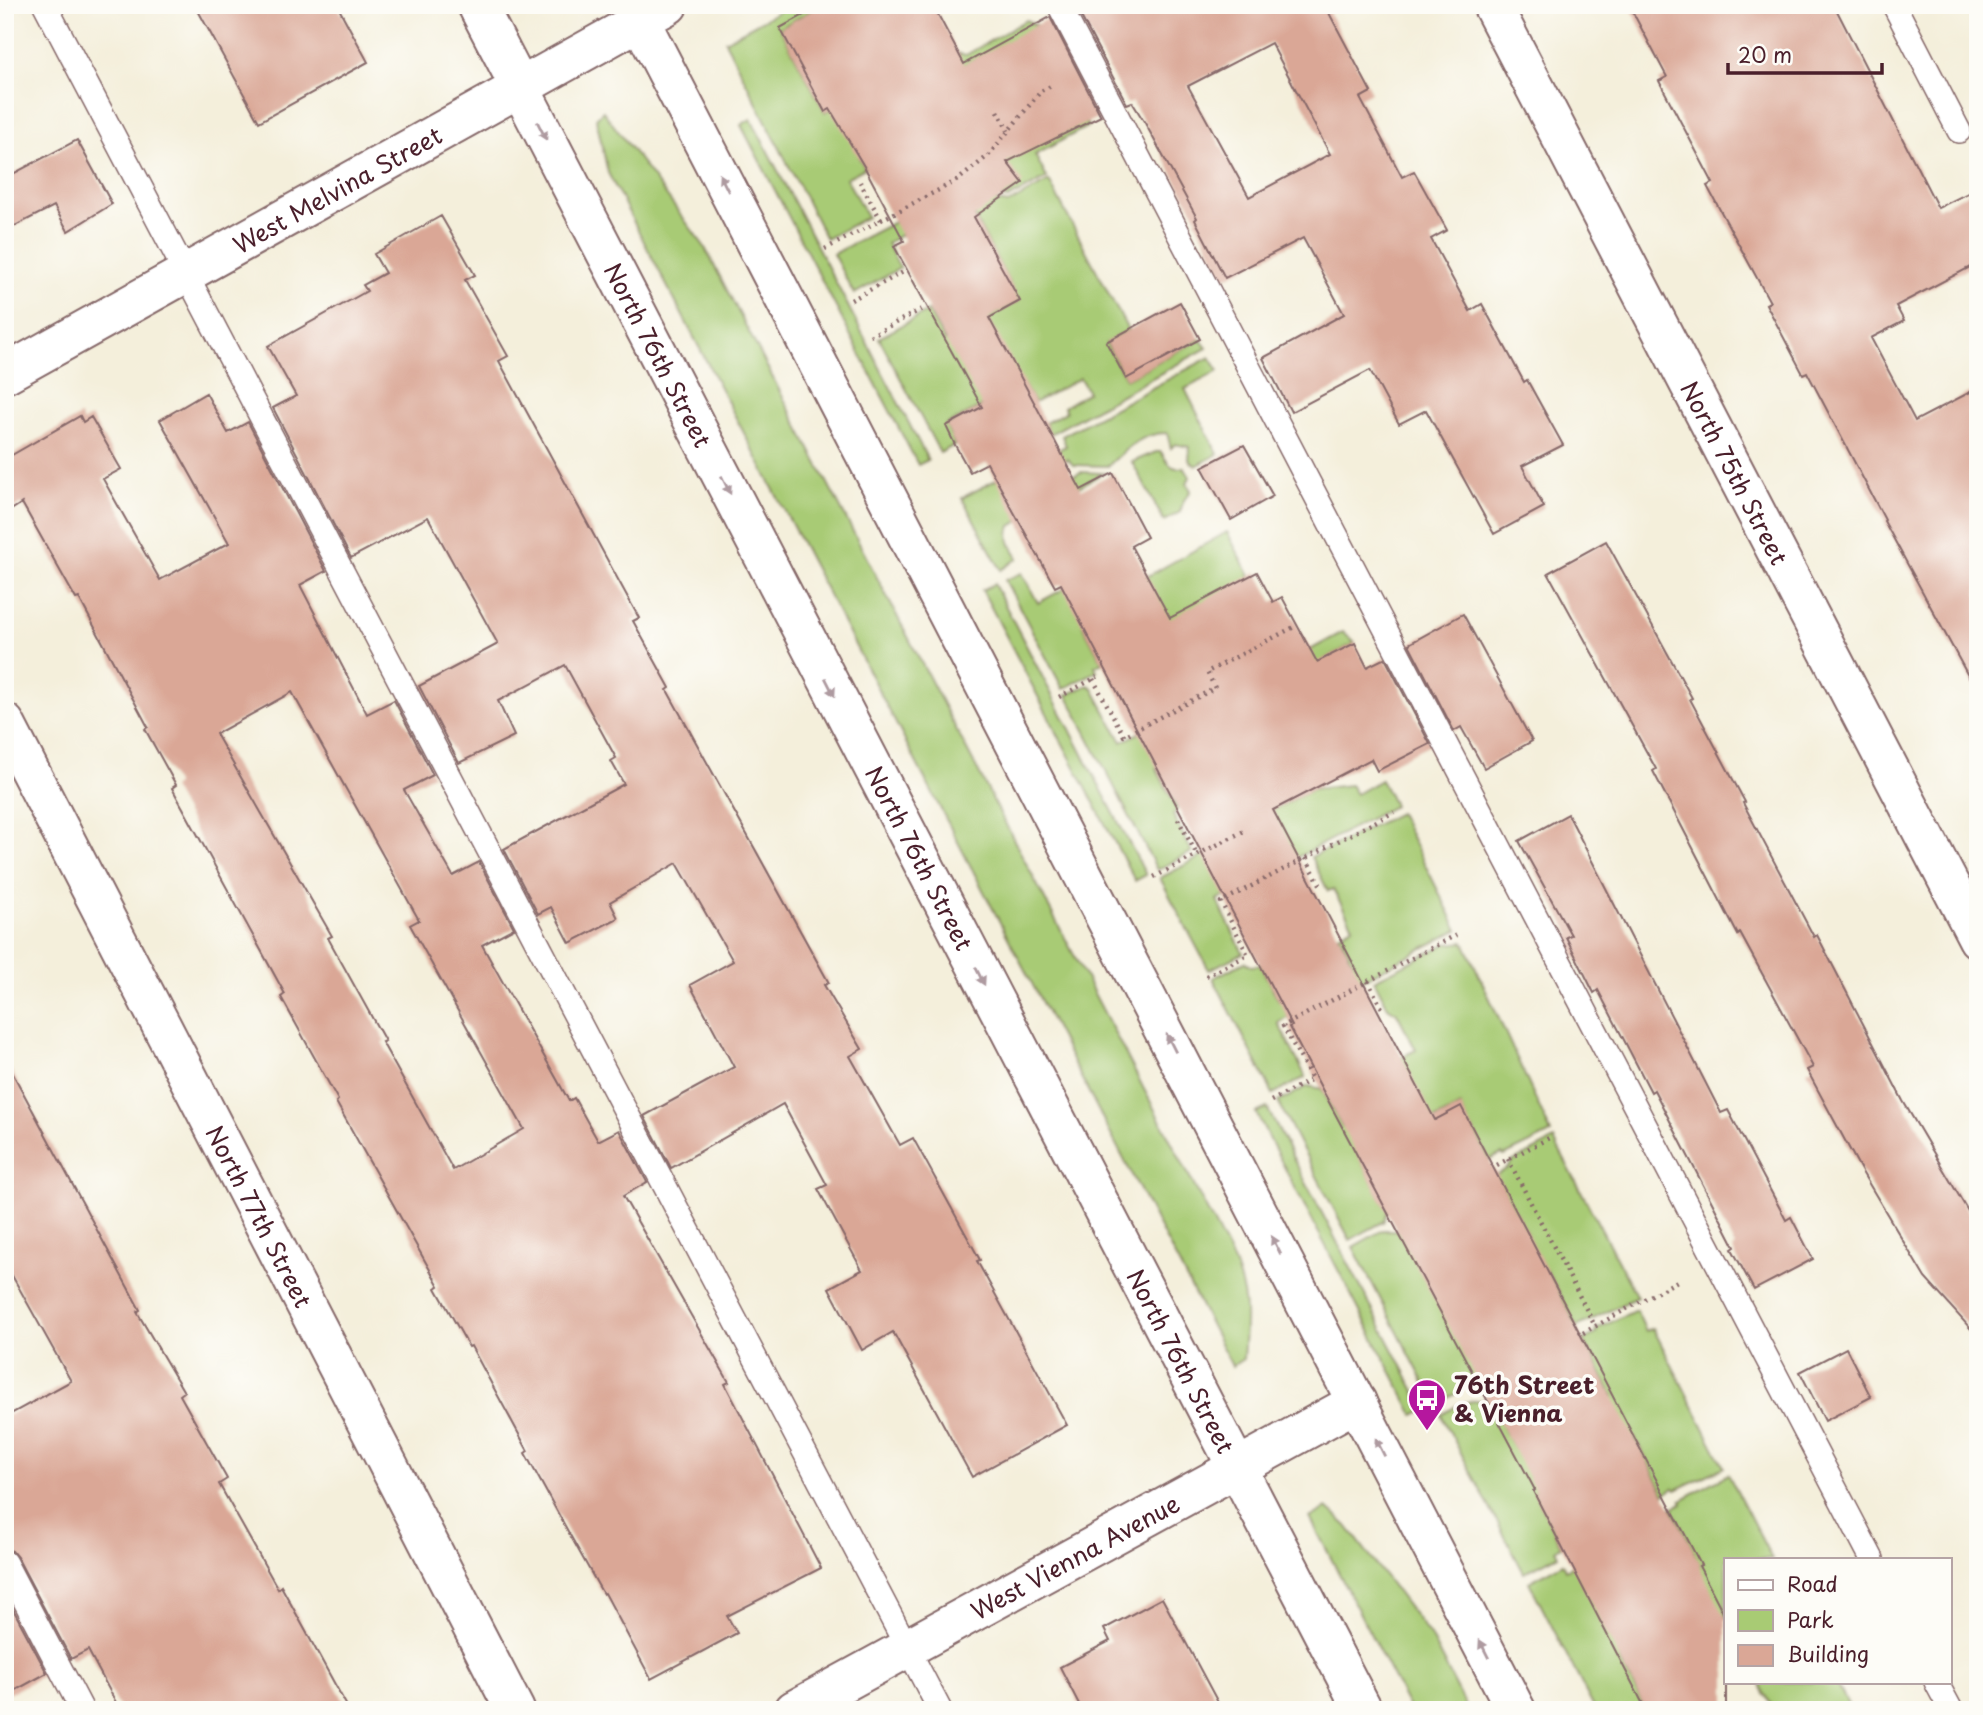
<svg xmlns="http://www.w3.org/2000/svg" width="1983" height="1715" font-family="'Playpen Sans',sans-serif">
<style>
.green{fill:#a8cb74;stroke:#797550;stroke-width:2}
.building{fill:#daa796;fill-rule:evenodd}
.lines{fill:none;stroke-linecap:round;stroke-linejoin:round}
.lane-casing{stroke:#866869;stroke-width:26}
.street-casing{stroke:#866869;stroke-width:42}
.secondary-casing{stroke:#866869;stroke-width:42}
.path{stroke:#866869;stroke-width:4.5;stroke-dasharray:2 5;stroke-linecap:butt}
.lane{stroke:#fff;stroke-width:23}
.street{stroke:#fff;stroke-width:38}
.secondary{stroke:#fff;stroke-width:38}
.oneway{fill:#ae9aa0}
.labels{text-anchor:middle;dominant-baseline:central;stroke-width:7;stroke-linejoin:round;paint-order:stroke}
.street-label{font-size:24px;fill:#4a1f2b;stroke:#fdfcf7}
.poi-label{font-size:24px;font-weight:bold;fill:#4a1f2b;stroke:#fdfcf7;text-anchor:start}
</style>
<rect width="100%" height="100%" fill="#fdfcf7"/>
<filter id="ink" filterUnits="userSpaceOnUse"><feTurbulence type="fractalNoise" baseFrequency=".0143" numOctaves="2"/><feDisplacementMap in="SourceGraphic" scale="14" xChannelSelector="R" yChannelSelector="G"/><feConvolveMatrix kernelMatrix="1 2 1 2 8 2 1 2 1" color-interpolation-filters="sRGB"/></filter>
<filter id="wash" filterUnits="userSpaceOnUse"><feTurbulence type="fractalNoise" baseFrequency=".00686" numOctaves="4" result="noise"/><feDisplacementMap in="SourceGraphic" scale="28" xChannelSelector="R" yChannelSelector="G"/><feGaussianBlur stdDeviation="1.57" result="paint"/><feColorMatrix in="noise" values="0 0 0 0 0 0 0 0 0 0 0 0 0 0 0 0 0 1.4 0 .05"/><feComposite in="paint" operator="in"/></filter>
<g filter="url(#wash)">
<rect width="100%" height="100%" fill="#f4efdb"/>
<g class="green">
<path d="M790,5H822L780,28L825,112L894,74L956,53L966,55L1026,20L1038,26L950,72L859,158L865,168L846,178L867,217L826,239L725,41Z"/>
<path d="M1066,88L1088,126L1035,155L1047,178L1008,199L975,193L887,243L900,268L854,294L833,254L956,190Z"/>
<path d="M603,111L704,246L1231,1256C1249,1298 1246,1316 1243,1359L1232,1366L608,173L596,118Z"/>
<path d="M751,119L928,460L918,465L741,125Z"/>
<path d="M1049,181L1128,330L1106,343L1126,379L1200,339L1207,348L1050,434L1045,423L1066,412L1064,407L1088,392L1080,378L1034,403L1024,385L946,425L955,445L940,453L879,338L928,311L945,341L1019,301L967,203L977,197L1008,204Z"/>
<path d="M1210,357L1219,371L1185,389L1218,454L1196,466L1189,460L1190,447L1175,444L1171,448L1167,433C1141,433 1126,449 1108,466L1073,465L1068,459L1063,461L1071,477L1081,472L1103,473L1011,526C1006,539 1012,547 1018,558L1001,570L962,498L1020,467L1066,446L1062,436Z"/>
<path d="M1156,452H1161C1168,462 1170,471 1184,467L1190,477L1187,483L1191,491L1184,500L1180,512L1164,521L1132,462Z"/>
<path d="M1227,532L1250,576L1197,631L1083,626L1102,662L1095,666L1097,671L1063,689L1005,580L1022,573L1038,603L1080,580L1103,601Z"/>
<path d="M994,584L1146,875L1135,881L982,590Z"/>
<path d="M1343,632L1355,643L1321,661L1330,677L1156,768L1177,809L1173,815L1192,852L1157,870L1067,695L1088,685L1092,687L1122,742L1220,690L1299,656Z"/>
<path d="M1381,780L1394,805L1392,807L1217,900L1243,953L1209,970L1160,878L1249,832L1244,825L1313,789L1350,785L1356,794Z"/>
<path d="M1399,813L1458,930L1278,1023L1306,1077L1273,1094L1213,978L1245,962L1251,966L1260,965L1279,1001L1353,962L1339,934L1353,926L1333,889L1328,891L1311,857Z"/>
<path d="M1464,942L1551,1133L1504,1156L1502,1154L1489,1160L1460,1106L1360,1159L1388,1211L1383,1222L1350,1240L1278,1102L1308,1086L1322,1089L1342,1127L1417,1088L1401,1057L1416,1050L1397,1013L1388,1007L1374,980L1446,944Z"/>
<path d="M1267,1108L1425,1410L1414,1415L1256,1113Z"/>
<path d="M1554,1140L1637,1297L1577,1327L1547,1271L1475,1377L1466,1383L1460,1391L1436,1405L1353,1247L1383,1230L1526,1232L1496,1175L1508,1168L1512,1162Z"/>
<path d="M1636,1310L1646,1331L1653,1328L1724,1467L1676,1490L1674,1488L1664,1494L1635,1438L1534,1491L1561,1546L1555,1550L1558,1555L1524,1573L1441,1415L1462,1403L1487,1399L1514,1449L1613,1396L1584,1340L1597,1333L1595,1330Z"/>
<path d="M1728,1474L1772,1559H1726V1618L1620,1660L1646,1710H1595L1529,1582L1563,1563L1566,1570L1572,1567L1700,1565L1672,1508L1682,1503L1681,1500Z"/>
<path d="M1327,1508L1347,1526L1430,1636L1468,1710H1410L1310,1518Z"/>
<path d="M1759,1682H1836L1851,1710H1774Z"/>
</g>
<g id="blocks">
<g class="building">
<path d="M195,5H337L368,62L259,122Z"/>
<path d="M822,5H933L964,64L1050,17L1101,116L1007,162L1023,183L974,217L1020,301L989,318L1081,490L1113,473L1147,537L1131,546L1170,618L1257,572L1273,602L1282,597L1317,662L1355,643L1367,667L1385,658L1430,744L1377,771L1371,759L1273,810L1435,1120L1461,1106L1701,1565L1699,1566L1726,1618V1710H1646L1533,1491L1535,1490L1289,1027L1292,1026L1061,584L1055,587L987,463L970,472L955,445L946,426L982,407L894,246L904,241L865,168L830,109L825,112L780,28Z"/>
<path d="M1075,5H1344L1329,13L1371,92L1360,98L1402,177L1414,171L1447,230L1431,239L1470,311L1482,304L1524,382L1527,380L1563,445L1522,466L1544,507L1494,534L1426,410L1399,424L1370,370L1291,412L1263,358L1344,314L1303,238L1225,278L1195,220L1197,218L1145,123L1132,102L1127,104ZM1271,43L1330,154L1249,197L1188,86Z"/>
<path d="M1629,5H1834L1938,208L1978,188V263L1896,306L1904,321L1871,338L1915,421L1978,388V694L1884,521L1885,520L1807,372L1803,374L1766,304L1770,302L1707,186L1713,183L1659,81L1667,77Z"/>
<path d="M77,140L112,204L68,231L54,206L5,231V178Z"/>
<path d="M441,216L475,275L465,280L508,356L499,361L639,618L633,621L670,688L667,690L829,983L824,985L862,1049L850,1056L900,1145L913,1138L980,1260L977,1261L1067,1425L972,1477L893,1332L862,1350L829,1288L862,1270L818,1189L827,1185L783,1104L671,1168L644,1116L734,1067L690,985L733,961L677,863L610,902L618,918L570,943L551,907L538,914L504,849L624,784L611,761L616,758L565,665L498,701L514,736L459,763L419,686L498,644L428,517L351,558L273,408L296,396L268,346L367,291L363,285L385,273L374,254Z"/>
<path d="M1180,302L1200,339L1126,379L1106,342Z"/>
<path d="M206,393L228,433L248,422L326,571L300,585L367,714L394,700L433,775L404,790L453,876L479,862L514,928L482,945L569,1101L574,1098L598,1141L619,1130L647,1182L623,1196L729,1382L725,1384L821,1568L727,1616L737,1633L651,1679L605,1593L603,1594L570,1535L525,1453L528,1451L471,1346L469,1347L436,1288L439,1286L336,1102L338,1100L281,997L285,994L172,788L176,785L145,729L148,727L79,598L76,599L22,503L5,514V459L80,416L83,422L91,417L121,469L103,479L160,580L229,543L160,420ZM292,692L419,920L410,925L524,1129L453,1170L382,1042L385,1041L328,938L332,936L216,734Z"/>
<path d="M1244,445L1273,496L1231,520L1202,467Z"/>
<path d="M1606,541L1692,698L1690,699L1745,802L1743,803L1814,937L1817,935L1903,1101L1978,1228V1337L1925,1278L1862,1172L1807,1070L1813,1067L1740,933L1738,935L1653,771L1656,769L1548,573Z"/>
<path d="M1463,614L1532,741L1484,768L1461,727L1454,731L1409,644Z"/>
<path d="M1568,814L1721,1113L1728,1110L1786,1220L1791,1217L1813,1259L1754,1290L1732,1249L1735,1247L1654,1090L1651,1092L1598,990L1594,993L1566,937L1571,935L1519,841Z"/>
<path d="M5,1059L140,1310L137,1312L184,1392L180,1395L227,1479L219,1484L278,1589L281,1586L349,1710H120L88,1650L71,1659L17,1557L12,1551L5,1549V1417L71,1381L5,1263Z"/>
<path d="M1846,1348L1871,1397L1825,1421L1800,1372Z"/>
<path d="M5,1594L47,1673L5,1696Z"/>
<path d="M1162,1598L1222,1710H1082L1060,1667L1110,1641L1104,1629Z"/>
</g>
</g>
</g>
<g filter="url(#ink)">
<use href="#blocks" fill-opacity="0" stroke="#866869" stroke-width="2"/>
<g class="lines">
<defs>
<g id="lane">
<path d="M45,5L940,1710"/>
<path d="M1059,5L1872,1559"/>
<path d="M1894,5L1959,131"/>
<path d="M5,1563L82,1710"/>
<path d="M1936,1682L1951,1710"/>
</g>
<g id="street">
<path id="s1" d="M1492,5L1978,939"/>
<path id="s2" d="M5,374L668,5"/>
<path id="s3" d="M5,723L515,1710"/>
<path id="s4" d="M794,1710L1357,1402"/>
</g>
<g id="secondary">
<path id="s5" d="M477,5L1363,1710"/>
<path d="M632,5L1516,1710"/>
</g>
</defs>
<use href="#lane" class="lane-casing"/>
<use href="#street" class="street-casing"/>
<use href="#secondary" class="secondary-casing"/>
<g class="path">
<path d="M998,111L1008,131"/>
<path d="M881,220L958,180L988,156L1041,91L1051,86"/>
<path d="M825,249L881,220L860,182"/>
<path d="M851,300L907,270"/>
<path d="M870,336L926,307"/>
<path d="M1093,679L1124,736L1215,688L1207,672L1294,627"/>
<path d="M1059,697L1097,677"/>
<path d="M1178,819L1197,855"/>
<path d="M1306,858L1322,888"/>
<path d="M1154,877L1244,831"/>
<path d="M1206,976L1248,955L1221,902L1394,812"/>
<path d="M1368,981L1384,1012"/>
<path d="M1271,1101L1312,1079L1283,1026L1456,935"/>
<path d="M1508,1159L1595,1326"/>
<path d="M1497,1165L1549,1138"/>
<path d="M1583,1333L1681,1279"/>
</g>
<use href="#lane" class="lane"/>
<use href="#street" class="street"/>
<use href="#secondary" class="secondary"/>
</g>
<defs><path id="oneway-solid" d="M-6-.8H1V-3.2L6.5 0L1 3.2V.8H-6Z" transform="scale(1.75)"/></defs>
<g class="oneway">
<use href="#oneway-solid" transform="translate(542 131) rotate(63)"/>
<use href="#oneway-solid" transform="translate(724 183) rotate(-117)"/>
<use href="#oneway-solid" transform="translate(726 485) rotate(63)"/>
<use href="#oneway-solid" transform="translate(830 687) rotate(63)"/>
<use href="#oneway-solid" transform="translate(980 976) rotate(63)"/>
<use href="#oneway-solid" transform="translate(1171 1043) rotate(-117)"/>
<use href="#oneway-solid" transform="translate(1276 1245) rotate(-117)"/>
<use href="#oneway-solid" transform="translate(1380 1447) rotate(-117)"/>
<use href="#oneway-solid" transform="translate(1484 1649) rotate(-117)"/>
</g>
</g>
<defs>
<symbol id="bus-pin" viewBox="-11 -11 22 30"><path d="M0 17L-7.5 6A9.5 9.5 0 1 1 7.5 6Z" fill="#b5179e" stroke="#fdfcf7"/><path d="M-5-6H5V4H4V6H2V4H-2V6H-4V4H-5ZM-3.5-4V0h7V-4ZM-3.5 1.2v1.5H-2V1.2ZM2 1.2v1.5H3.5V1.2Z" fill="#fff"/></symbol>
</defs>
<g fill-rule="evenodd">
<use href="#bus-pin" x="1405" y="1376" width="44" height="60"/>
</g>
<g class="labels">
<g class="street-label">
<text stroke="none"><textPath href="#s2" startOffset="380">West Melvina Street</textPath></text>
<text stroke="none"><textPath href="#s5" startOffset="394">North 76th Street</textPath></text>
<text stroke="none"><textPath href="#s1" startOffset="527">North 75th Street</textPath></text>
<text stroke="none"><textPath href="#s5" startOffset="961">North 76th Street</textPath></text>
<text stroke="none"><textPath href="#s3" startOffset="555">North 77th Street</textPath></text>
<text stroke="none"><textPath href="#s5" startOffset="1528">North 76th Street</textPath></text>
<text stroke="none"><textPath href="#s4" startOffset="320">West Vienna Avenue</textPath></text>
</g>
<g class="poi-label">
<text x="1454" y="1384">76th Street<tspan x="1454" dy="28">&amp; Vienna</tspan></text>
</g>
</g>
<rect width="1983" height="1715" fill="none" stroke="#fdfcf7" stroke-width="28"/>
<rect x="1724" y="1558" width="228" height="126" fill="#fdfcf7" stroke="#b5a4a5" stroke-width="2"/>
<rect x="1738" y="1580" width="35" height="10" fill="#ffffff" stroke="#b5a4a5" stroke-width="2"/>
<text x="1787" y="1592" font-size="21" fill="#4a1f2b">Road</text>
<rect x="1738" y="1610" width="35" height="21" fill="#a8cb74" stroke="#b5a4a5" stroke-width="2"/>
<text x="1787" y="1628" font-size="21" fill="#4a1f2b">Park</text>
<rect x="1738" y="1645" width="35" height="21" fill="#daa796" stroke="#b5a4a5" stroke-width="2"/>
<text x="1787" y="1662" font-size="21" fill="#4a1f2b">Building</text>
<path d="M1728 63v10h154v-10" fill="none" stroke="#4a1f2b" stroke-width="3.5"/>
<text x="1738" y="63" font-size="21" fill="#4a1f2b" stroke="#fdfcf7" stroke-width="5" paint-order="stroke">20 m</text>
</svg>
